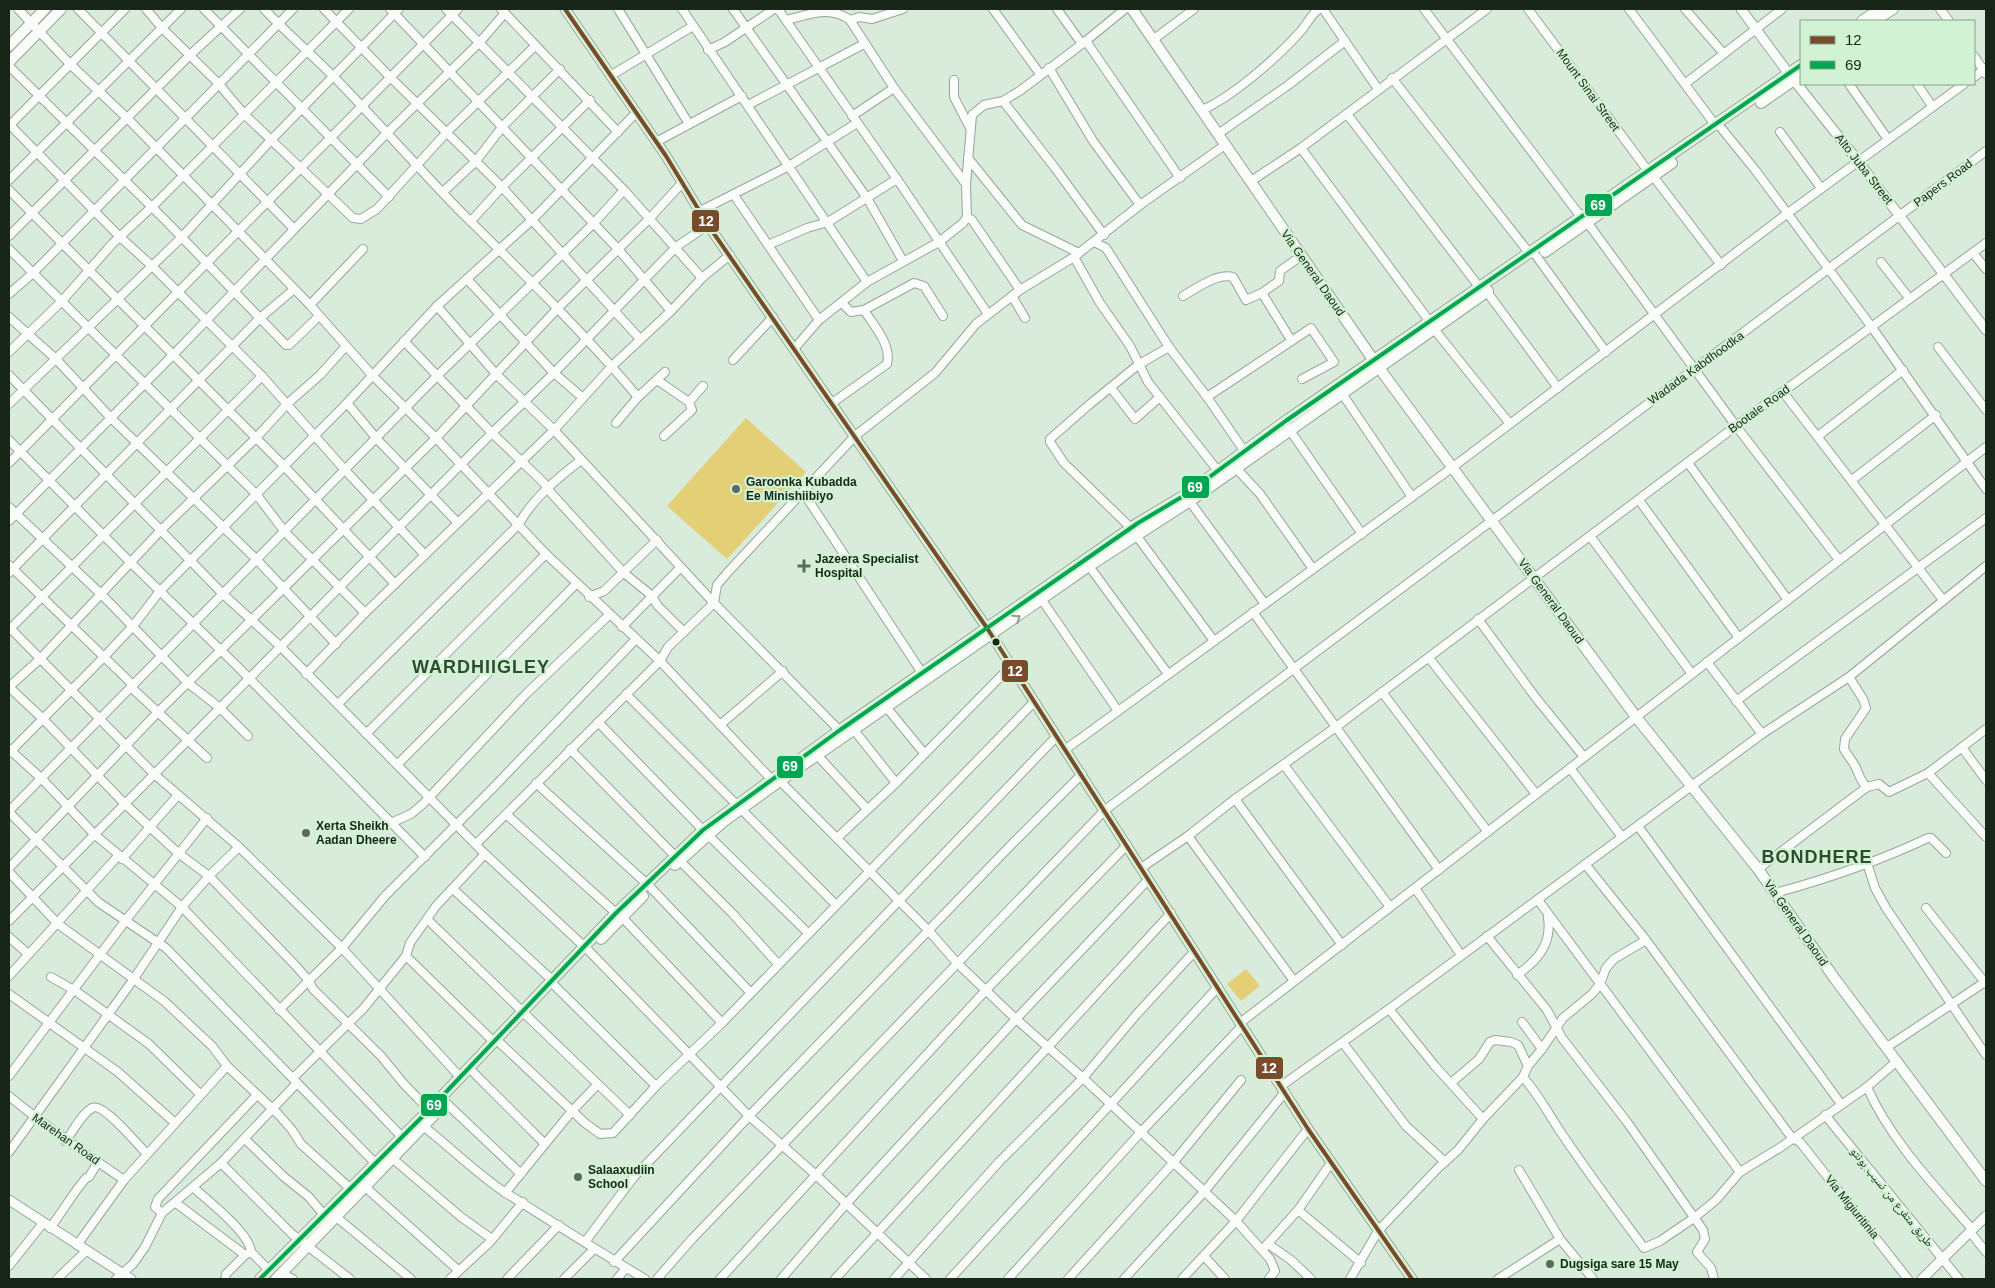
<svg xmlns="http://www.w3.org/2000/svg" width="1995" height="1288" font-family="Arial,'Noto Naskh Arabic',sans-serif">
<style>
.green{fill:#e3cf76}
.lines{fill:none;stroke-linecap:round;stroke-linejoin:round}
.minor-casing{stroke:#98a699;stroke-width:10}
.tertiary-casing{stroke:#98a699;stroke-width:11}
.secondary-casing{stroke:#98a699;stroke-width:12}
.minor{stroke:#f9fcf9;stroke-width:8}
.tertiary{stroke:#f9fcf9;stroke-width:9}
.secondary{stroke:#f9fcf9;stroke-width:10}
.bus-1-casing{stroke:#d1f3d3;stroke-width:8}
.bus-2-casing{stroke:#d1f3d3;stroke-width:8}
.bus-1{stroke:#7a4b2a;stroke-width:4}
.bus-2{stroke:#00a651;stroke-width:4}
.oneway{stroke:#949b94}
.poi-dot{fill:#5c6a5d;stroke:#d1f3d3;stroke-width:2}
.bus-dot{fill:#182519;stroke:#d1f3d3;stroke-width:2}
.labels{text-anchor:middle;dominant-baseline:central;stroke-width:4.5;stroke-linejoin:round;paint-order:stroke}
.street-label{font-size:12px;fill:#182519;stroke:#d1f3d3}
.poi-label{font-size:12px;font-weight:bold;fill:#182519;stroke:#d1f3d3;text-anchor:start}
.district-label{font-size:18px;font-weight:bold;letter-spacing:1px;fill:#2f4c33;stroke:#d1f3d3}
.line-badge{stroke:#d1f3d3;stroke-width:2}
.badge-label{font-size:14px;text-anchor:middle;font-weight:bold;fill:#fff}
</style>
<rect width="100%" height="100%" fill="#d9ebda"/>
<g class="green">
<path d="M746,418L806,472L727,559L667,506Z"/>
<path d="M1246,969L1260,986L1241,1001L1227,984Z"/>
</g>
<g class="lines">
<defs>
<g id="minor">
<path d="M18,9L70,64L127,118L238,231L310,305L372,375L436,438L546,554L660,661L771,779"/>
<path d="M78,9L294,229"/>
<path d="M146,9L162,28L218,83L244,114L353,218L361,219L377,209L447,132L535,46"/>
<path d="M204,9L389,197"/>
<path d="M264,9C287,33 312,55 335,78C378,122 419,169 462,213C523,273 583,332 638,397"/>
<path d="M324,9L390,77L502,187L640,339"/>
<path d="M390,9L618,249L671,311"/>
<path d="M446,9L624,190L702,278"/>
<path d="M501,9L618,132"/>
<path d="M618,9L689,124"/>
<path d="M682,9L867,282"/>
<path d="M733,9L867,198L903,261"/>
<path d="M778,9L897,179L988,314"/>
<path d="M993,9L1040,74"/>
<path d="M1057,9L1082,44"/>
<path d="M1323,9L1378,89"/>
<path d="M1424,9L1581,217"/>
<path d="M1528,9L1648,171"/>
<path d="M1629,9L1716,126"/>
<path d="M1685,9L1724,54"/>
<path d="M1940,9L1949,21"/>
<path d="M786,20C809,15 829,5 850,20L894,88L966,184"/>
<path d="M850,20L859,17L872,19L903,9"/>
<path d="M1154,39L1194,9"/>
<path d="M1086,41L1180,178"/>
<path d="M708,50L725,42L774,9"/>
<path d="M1974,56L1986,74"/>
<path d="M9,66L167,222L286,345H289L319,316"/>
<path d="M1049,68L1093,141L1140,205"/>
<path d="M610,76L693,26"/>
<path d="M1974,77L1986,68"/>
<path d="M1392,78L1530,254"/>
<path d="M954,80V97L970,128"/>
<path d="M1686,83L1782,9"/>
<path d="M1849,84L1887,138"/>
<path d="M1917,84L1932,106"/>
<path d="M1003,101L1055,168L1104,235"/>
<path d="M748,105L864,44"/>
<path d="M1202,110C1232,97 1277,58 1299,33C1307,25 1310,15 1319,9"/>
<path d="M1347,114L1480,288"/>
<path d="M852,116L894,88"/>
<path d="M9,124L120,237L152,266L262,376L344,469L425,555"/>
<path d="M9,126L125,9"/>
<path d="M1722,129L1756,171L1871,326L1986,489"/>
<path d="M1780,132L1821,188"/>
<path d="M1218,134L1287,86L1345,41"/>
<path d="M656,142L742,96"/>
<path d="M1301,148L1430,322"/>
<path d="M968,158L1022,225L1079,253"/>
<path d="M1653,176L1721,265"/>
<path d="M9,180L181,9"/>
<path d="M1251,181L1301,148L1487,9"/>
<path d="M9,190L284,466L395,584"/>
<path d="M443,192L476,161L503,126L560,69"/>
<path d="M734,195L819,320"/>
<path d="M700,211L789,166L857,123"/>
<path d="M967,217L972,220L1020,290"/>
<path d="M471,221L502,187L590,100"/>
<path d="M1587,222L1736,426L1839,560"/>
<path d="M9,236L190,55L240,9"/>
<path d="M1094,242L1106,248L1169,347L1207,397L1247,455"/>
<path d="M768,245L807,228L828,222L897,179"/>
<path d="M9,249L256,494L285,532L365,613"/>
<path d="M1973,253L1986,269"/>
<path d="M1074,257L1100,303L1130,346L1148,382L1218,471"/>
<path d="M1537,257L1606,352"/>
<path d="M1881,262L1909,298"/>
<path d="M467,279L554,373L583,398"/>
<path d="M1487,292L1558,388"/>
<path d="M1262,293L1279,281L1280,271L1301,256"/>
<path d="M9,294L33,273L293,9"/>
<path d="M1012,296L1025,318"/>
<path d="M1183,296C1197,288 1217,273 1233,277L1246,300L1262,293L1291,340"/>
<path d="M842,303L851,312L864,310L914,283L924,286L943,316"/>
<path d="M310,305L363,249"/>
<path d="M437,306L496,374L554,430L714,603L843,734"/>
<path d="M9,317L56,359L110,417L257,560L336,644"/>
<path d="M1434,329L1510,424"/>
<path d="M404,341L492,433L543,482L552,494L624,573L651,595L658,606L684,632"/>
<path d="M1938,347L1986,410"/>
<path d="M794,349L819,320L867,282L939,242L963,223L967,217L966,184L972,115L984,105L1003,101L1021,90L1082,44L1125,9"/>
<path d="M9,352L62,301L112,244L156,203L349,9"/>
<path d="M733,360L773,317"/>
<path d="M9,375L223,594L281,647L485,854L589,951L749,1116L816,1175L926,1279"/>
<path d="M657,380L689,402"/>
<path d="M1111,388L1135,419L1160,397"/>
<path d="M1341,392L1412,497"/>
<path d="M1783,392L1943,600"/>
<path d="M1207,397L1311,328L1334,362L1302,379"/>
<path d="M347,403L377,439L457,522"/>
<path d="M832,403L887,364C892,345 874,326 864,310"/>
<path d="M9,404L182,237L272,139L399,9"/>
<path d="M616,423L638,397L665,372"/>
<path d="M1289,429L1362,534"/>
<path d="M664,436L692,410L689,402L703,386"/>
<path d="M1818,436L1903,370"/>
<path d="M9,440L130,562L236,665L425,857"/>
<path d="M9,463L458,9"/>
<path d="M1688,463L1788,600"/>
<path d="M1236,468L1260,494L1313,569"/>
<path d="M1852,480L1936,415"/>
<path d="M803,492L924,676"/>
<path d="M1188,499L1265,604"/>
<path d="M1639,500L1739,638"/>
<path d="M9,507L102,595L188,683L220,708L248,736"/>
<path d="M9,521L173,355L386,134L479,43L505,13"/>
<path d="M1131,528L1064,463L1050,442V439L1090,404L1138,365L1169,347"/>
<path d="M1136,535L1214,641"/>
<path d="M1590,536L1692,674"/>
<path d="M9,565L133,685V689L207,758"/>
<path d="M1089,566L1168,674"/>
<path d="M9,573L259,319L293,290"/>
<path d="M589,597L604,591L657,540"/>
<path d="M1042,600L1118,711"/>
<path d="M1253,612L1439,870"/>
<path d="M1478,619L1536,698L1584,757"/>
<path d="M9,627L154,774L239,847L342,948L460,1077"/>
<path d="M622,627L681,567"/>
<path d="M9,630L262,376"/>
<path d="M1429,658L1536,794"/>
<path d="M1707,662L1762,734"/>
<path d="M306,674L365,613L554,430L612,366L671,311L702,278L730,255"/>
<path d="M1849,677L1863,699L1866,708L1845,739L1844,749C1847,755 1852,760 1855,766C1860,775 1859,780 1867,787L1879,784L1889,792L1928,773L1986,837"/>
<path d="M9,687L43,719L124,803L178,853L209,876L296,966L309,981L313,989L381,1056L403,1083L429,1110"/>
<path d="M9,687L40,659L161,530L256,438L287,404L320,375L346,346"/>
<path d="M1382,692L1488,832"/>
<path d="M626,694L736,804"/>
<path d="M1736,701L1986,518"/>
<path d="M338,704L519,524C532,499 559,477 581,460"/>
<path d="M887,708L924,753"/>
<path d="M598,722L703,830"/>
<path d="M720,725L783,671"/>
<path d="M854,730L896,783"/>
<path d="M366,734L546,554"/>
<path d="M9,749L42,779L95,835L182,907L402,1137"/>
<path d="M570,749L675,856"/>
<path d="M1066,749L1453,467L1788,213L1964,84"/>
<path d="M1963,749L1986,780"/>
<path d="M9,753L104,657L133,626L160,591L347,403L437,306L533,219L635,114"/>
<path d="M817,755L867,809"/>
<path d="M397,765L576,584"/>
<path d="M1284,765L1390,907"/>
<path d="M1570,768L1622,837"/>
<path d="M1928,773L1986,729"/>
<path d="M780,781L929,931L957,963L1016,1019L1083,1078L1236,1221L1270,1259L1275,1271L1269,1279"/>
<path d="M536,783L646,883"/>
<path d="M1235,799L1342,945"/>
<path d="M741,809L836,905"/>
<path d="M9,811L437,376L594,223L624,190"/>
<path d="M9,812L98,902L166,948L376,1164"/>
<path d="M506,814L616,913"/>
<path d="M393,822L411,814L423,804L526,694L609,615"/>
<path d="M1638,826L1841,1104"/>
<path d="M708,835L808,933"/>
<path d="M1188,836L1294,981"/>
<path d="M837,838L896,783L1011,666"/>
<path d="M476,844L660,661L668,647L714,603L717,585L728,572L855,436L935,373L976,324L1020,290L1074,257L1140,205L1225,145"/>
<path d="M122,859L178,795"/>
<path d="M680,861L733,914L778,964"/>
<path d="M1867,863L1875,888L1886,908L1986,1055"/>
<path d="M1585,864L1646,940L1792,1138L1800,1142L1908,1279"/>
<path d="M9,868L158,712L436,438L557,309L650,218L682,183"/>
<path d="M1141,868L1188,836L1235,799L1336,727L1736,426L1986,243"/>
<path d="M1758,869L1867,787"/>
<path d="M9,872L58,924L164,1001L212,1046L227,1066L279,1115L292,1130L301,1144L353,1191"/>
<path d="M651,888L750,992"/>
<path d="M1415,888L1461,955"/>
<path d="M453,889L552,980"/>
<path d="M1775,893C1827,879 1879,861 1928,838H1931L1946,853"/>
<path d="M1538,900L1740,1172"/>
<path d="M1926,908L1986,984"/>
<path d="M622,917L722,1023"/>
<path d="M427,919L522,1011"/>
<path d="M9,921L492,433L554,373L676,247L708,225"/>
<path d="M1487,936L1547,1010L1562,1038L1627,1122L1703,1230L1705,1239L1697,1252L1711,1268L1714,1279"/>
<path d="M9,937L28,954"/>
<path d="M406,956L494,1042"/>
<path d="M1517,975C1538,960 1552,944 1548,918"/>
<path d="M9,976L118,856"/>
<path d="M51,977L77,992L149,1044L200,1094"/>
<path d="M555,986L656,1086"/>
<path d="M9,994L118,1072L174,1122"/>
<path d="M1389,1009L1435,1066L1483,1119"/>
<path d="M279,1010L342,948L385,896L492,789L636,639"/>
<path d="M527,1016L630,1115"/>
<path d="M1522,1022L1542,1049"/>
<path d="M1240,1023L1986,447"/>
<path d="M1343,1043L1406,1126L1445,1162"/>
<path d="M501,1044L585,1123L600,1134L613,1133L656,1086L722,1023L1034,702"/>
<path d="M1887,1047L1985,982"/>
<path d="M473,1072L545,1144"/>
<path d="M9,1076L126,920L207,818"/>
<path d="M1523,1077C1539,1095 1549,1115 1562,1134C1588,1173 1616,1210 1644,1248L1660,1241L1694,1218L1716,1200L1740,1172L1781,1147L1867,1087L1897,1061"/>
<path d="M293,1078L363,1009L406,956L410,943L436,906L485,854"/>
<path d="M1451,1083L1479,1059L1490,1042L1495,1040L1511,1042L1518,1045L1528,1066"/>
<path d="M1281,1086L1389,1009L1762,734L1849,677L1986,566"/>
<path d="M1867,1087C1891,1141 1934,1185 1972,1229"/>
<path d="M9,1096C46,1127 85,1153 124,1180"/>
<path d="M445,1102L521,1174"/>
<path d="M1825,1115L1959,1279"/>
<path d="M423,1126C449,1146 479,1176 506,1193C552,1222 598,1251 645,1279"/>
<path d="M245,1139L283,1176L309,1197L324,1215"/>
<path d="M65,1141C74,1131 81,1114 92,1108C103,1102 138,1145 147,1154"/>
<path d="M9,1152L133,980L182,907L209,876L239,847"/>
<path d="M392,1158L461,1217L492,1239"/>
<path d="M221,1163L292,1234L350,1279"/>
<path d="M1519,1170L1560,1239"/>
<path d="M364,1186L458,1270"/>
<path d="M194,1188C208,1201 250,1233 251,1252L269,1270"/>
<path d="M505,1193L572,1111L597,1085"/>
<path d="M176,1203L245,1255L251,1252"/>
<path d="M1298,1210L1361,1263"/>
<path d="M162,1213L155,1207L158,1199L256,1096"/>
<path d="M335,1216L411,1279"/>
<path d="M50,1228C63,1211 73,1193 86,1178L89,1177L98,1162"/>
<path d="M1970,1232L1986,1252"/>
<path d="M585,1242L633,1178L1057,736"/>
<path d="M1268,1244L1291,1260L1311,1279"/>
<path d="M77,1245L124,1180L227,1066"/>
<path d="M1262,1250L1298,1210L1331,1163"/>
<path d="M1204,1256L1225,1279"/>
<path d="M614,1262L749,1116L1013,843L1082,774"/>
<path d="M9,1266L43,1223"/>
<path d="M281,1273L293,1279"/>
<path d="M57,1279L86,1251"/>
<path d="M116,1279L133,1264L145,1247L162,1213L221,1163L297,1083"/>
<path d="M225,1279L226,1274L245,1255"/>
<path d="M450,1279L490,1242L523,1202"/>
<path d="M507,1279L559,1225"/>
<path d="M564,1279L593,1250"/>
<path d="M617,1279L626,1268"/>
<path d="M657,1279L692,1239L1105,810L1986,151"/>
<path d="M720,1279L986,990L1127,845"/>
<path d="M781,1279L846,1204L1016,1019L1148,880"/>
<path d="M835,1279L1171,913"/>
<path d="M894,1279L999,1162L1083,1078L1136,1015L1194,952"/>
<path d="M950,1279L1218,987"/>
<path d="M1008,1279L1141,1132L1242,1026"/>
<path d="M1068,1279L1173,1163L1241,1080"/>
<path d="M1124,1279L1204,1192L1285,1092"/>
<path d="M1182,1279L1236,1221L1308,1129"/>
<path d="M1350,1279L1378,1231L1438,1168L1458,1150L1483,1119L1523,1077L1528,1066L1542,1049L1563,1018L1592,994L1600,984L1606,968L1614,959L1646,940"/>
<path d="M1498,1279L1560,1239L1593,1279"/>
</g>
<g id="tertiary">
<path d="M565,9L666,156L708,225L987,628L1308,1129L1412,1279"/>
<path d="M1741,9L1789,74L1858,161L1986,330"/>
<path d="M9,1200L131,1279"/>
<path d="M1922,1279L1986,1216"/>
</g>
<g id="secondary">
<path d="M1132,9L1374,361L1636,717L1758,869L1835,979L1986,1181"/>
<path d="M1862,21L1880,9"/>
<path d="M1874,21L1893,9"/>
<path d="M9,46L45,9"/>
<path d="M9,62L61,9"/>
<path d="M1761,103L1801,75"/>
<path d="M1545,252L1672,163"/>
<path d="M675,865L723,822L780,781L1089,566L1190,501L1488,291"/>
<path d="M601,939L643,896"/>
<path d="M260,1279L429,1110L616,913L703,830L840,730L1138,523L1185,495L1287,420L1801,65"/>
<path d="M276,1279L436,1113"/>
</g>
</defs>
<use href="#minor" class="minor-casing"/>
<use href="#tertiary" class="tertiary-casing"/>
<use href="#secondary" class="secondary-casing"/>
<use href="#minor" class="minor"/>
<use href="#tertiary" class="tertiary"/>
<use href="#secondary" class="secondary"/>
<defs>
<path id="bus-1" d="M565,9L666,156L708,225L987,628L1308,1129L1412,1279"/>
<path id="bus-2" d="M260,1279L429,1110L616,913L703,830L840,730L1138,523L1185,495L1287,420L1801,65"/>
</defs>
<use href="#bus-1" class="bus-1-casing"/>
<use href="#bus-2" class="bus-2-casing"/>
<use href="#bus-1" class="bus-1"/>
<use href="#bus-2" class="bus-2"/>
</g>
<defs><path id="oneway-chevron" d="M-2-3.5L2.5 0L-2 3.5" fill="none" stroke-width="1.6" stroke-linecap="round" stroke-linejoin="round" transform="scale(1.25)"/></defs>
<use class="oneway" href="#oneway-chevron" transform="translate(1017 618) rotate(-35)"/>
<g class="poi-dot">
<circle cx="736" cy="489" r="5"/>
<path d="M801.5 558.5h5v5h5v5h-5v5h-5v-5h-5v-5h5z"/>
<circle cx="306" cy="833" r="5"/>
<circle cx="578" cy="1177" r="5"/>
<circle cx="1550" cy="1264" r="5"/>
</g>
<circle class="bus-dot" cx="996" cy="642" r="4.5"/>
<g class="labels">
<g class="street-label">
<text transform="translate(1588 90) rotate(54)">Mount Sinai Street</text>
<text transform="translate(1864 169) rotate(52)">Alto Juba Street</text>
<text transform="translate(1943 183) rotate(-37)">Papers Road</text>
<text transform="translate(1313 273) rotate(55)">Via General Daoud</text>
<text transform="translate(1696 368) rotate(-36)">Wadada Kabdhoodka</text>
<text transform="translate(1759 409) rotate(-36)">Bootale Road</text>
<text transform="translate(1551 601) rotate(54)">Via General Daoud</text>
<text transform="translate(1796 923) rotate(55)">Via General Daoud</text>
<text transform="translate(66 1139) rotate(35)">Marehan Road</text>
<text transform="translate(1892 1197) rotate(51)">طريق متفرع من نسيب بونتو</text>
<text transform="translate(1852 1207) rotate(51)">Via Migiuritinia</text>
</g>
<g class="poi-label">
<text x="746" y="482">Garoonka Kubadda<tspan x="746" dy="14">Ee Minishiibiyo</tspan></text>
<text x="815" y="559">Jazeera Specialist<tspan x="815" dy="14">Hospital</tspan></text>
<text x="316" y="826">Xerta Sheikh<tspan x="316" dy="14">Aadan Dheere</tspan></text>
<text x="588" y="1170">Salaaxudiin<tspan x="588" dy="14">School</tspan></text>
<text x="1560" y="1264">Dugsiga sare 15 May</text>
</g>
<g class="district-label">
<text x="481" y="667">WARDHIIGLEY</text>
<text x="1817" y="857">BONDHERE</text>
</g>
</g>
<g class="line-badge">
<rect x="1584" y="193" width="29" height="24" rx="5" fill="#00a651"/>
<rect x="691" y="209" width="29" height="24" rx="5" fill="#7a4b2a"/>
<rect x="1181" y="475" width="29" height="24" rx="5" fill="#00a651"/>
<rect x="1001" y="659" width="28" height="24" rx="5" fill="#7a4b2a"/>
<rect x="776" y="755" width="28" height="24" rx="5" fill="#00a651"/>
<rect x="1255" y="1056" width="29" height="24" rx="5" fill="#7a4b2a"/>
<rect x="420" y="1093" width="28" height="24" rx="5" fill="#00a651"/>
</g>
<g class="badge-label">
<text x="1598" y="210">69</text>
<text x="706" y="226">12</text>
<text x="1195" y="492">69</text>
<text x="1015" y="676">12</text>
<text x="790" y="771">69</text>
<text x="1269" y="1073">12</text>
<text x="434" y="1110">69</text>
</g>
<rect width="1995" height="1288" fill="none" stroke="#182519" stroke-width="20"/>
<rect x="1800" y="20" width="175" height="65" fill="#d1f3d3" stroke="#87a189"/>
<rect x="1810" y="36" width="25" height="8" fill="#7a4b2a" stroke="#87a189"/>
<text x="1845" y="45" font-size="15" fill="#182519">12</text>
<rect x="1810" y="61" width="25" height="8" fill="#00a651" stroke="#87a189"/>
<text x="1845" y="70" font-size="15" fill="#182519">69</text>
</svg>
